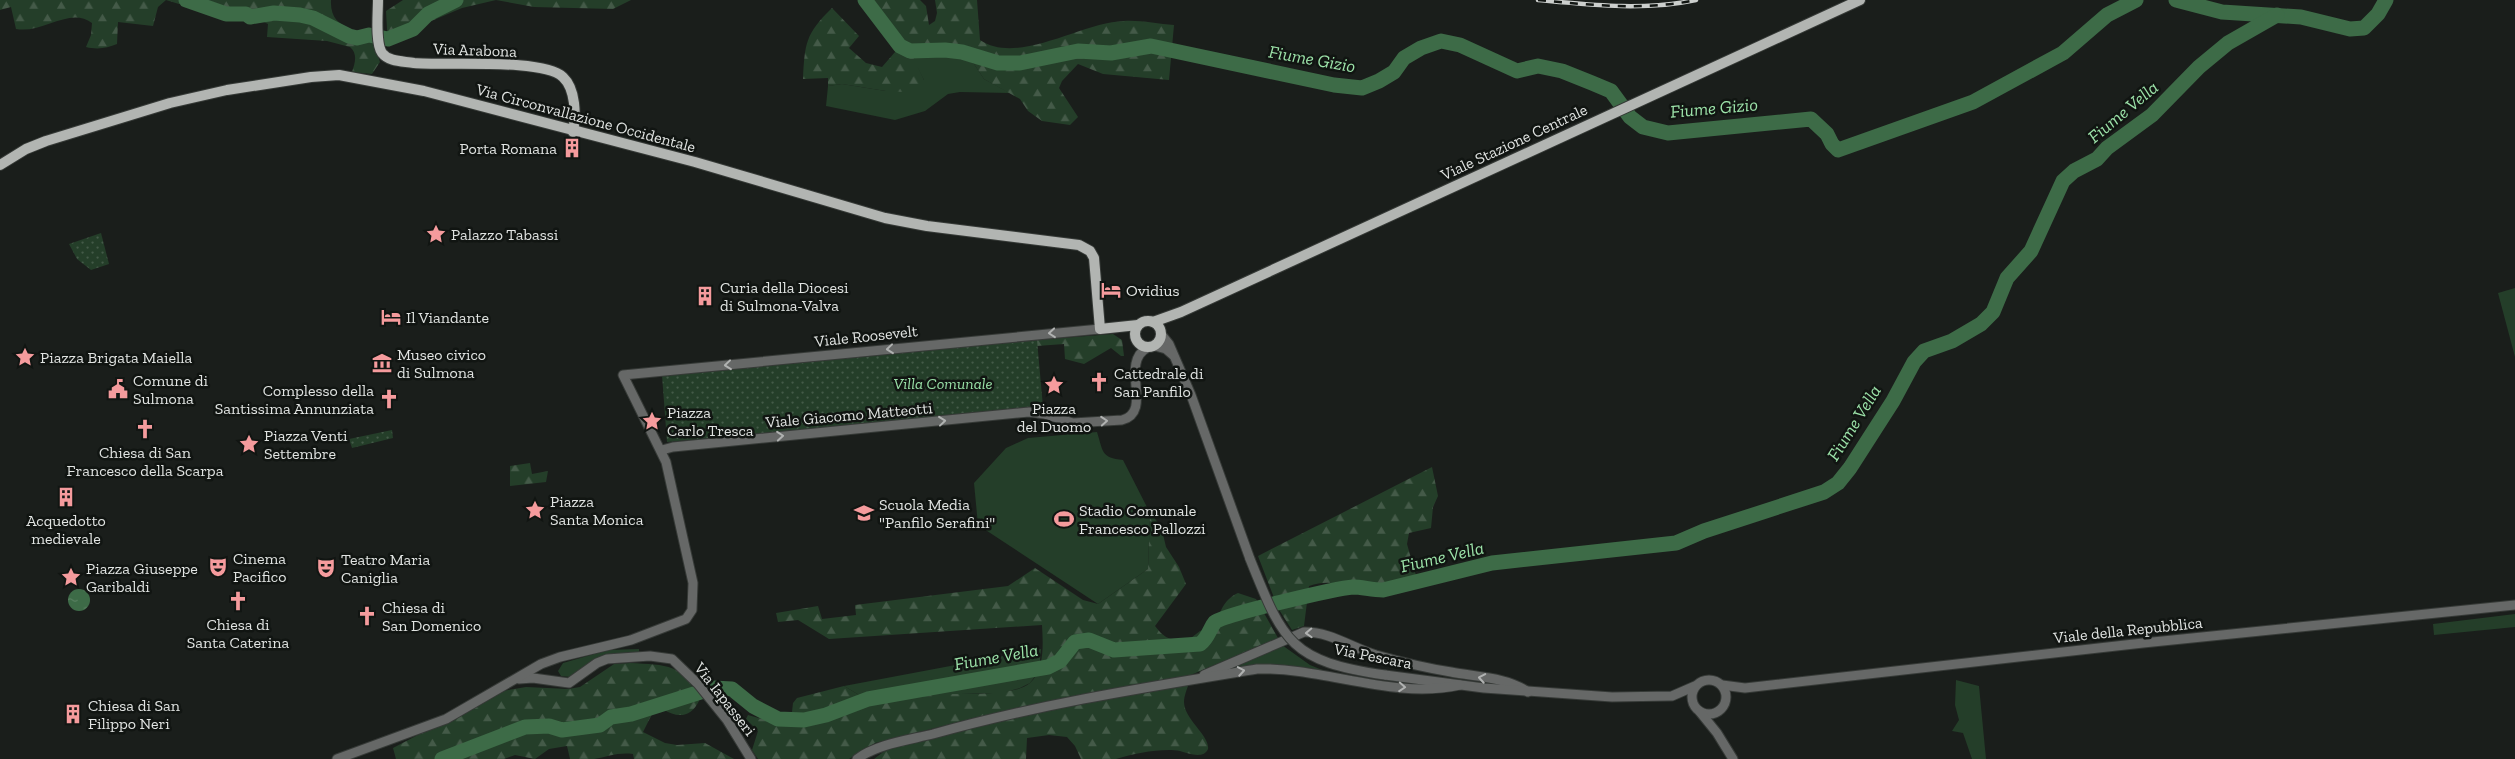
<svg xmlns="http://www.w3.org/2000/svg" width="2515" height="759" font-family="'Zilla Slab',serif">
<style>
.green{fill:#243e29}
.forest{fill:url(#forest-firs)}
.park{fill:url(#park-dots)}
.water{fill:url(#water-ripples)}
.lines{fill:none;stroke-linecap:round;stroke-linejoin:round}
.river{stroke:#3d6b47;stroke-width:15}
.minor-casing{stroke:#363a37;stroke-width:11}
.major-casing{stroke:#363a37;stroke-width:12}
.minor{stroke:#666867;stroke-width:9}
.major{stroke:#b2b5b2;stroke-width:10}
.rail-casing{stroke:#cccfcd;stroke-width:4.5}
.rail{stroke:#111512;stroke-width:2.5;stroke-dasharray:8;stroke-linecap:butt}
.minor-bridge-casing{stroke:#363a37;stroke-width:11;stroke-linecap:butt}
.minor-bridge{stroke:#666867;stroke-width:9}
.oneway{stroke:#b0b2b1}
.labels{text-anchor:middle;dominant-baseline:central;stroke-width:5;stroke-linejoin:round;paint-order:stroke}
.street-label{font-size:16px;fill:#e1e4e2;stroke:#111512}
.poi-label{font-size:16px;fill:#e1e4e2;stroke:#111512;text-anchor:start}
.park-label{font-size:16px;font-style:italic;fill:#99e0a7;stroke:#111512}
.water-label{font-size:18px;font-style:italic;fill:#9de4aa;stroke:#111512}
</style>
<defs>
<pattern id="forest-firs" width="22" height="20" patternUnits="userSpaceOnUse" patternTransform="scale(1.25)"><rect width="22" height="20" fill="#243e29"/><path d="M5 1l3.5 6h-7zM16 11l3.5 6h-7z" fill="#445a48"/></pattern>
<pattern id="park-dots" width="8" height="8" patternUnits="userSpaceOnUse" patternTransform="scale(1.25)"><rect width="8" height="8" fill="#243e29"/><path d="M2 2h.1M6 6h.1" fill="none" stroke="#445a48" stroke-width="1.8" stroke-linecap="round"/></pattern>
<pattern id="water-ripples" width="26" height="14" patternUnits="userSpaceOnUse" patternTransform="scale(1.25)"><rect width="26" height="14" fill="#3d6b47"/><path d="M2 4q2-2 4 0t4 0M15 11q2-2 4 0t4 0" fill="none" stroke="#598061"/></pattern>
</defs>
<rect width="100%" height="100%" fill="#1a1e1b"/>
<g class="green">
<path d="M931,47L964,49L984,79L1010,93L960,92L948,94L925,111L895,120L826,106L828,86L842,84L886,91L924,80L912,57Z"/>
<path d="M2515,288V357L2498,293Z"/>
<path d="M1097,432C1103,451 1101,458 1123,460L1150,513L1148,569L1098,604L978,525L974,483L1006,448L1028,438Z"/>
<path d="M2515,614V627L2434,635L2433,624Z"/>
<path d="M1282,645L1310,665L1332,674L1217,673Z"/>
<path d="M639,649V652L604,655L570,677L561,676L558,671L563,663L608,650Z"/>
<path d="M1041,649L1039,671L1030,683L1020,688L1003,693L920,695L874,704L844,686Z"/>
<path d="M1956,680L1979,686L1986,759H1972L1963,733L1952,731L1959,720L1955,705Z"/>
</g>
<g class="forest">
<path d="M0,0H331C329,34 364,25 376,46C378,50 378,57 380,62L372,74L352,72C355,63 358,54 350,47L327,41L267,37L268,24L260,20L227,17L185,2L179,4L166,0L158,7L153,26L118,22L117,44C107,48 98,50 86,47L91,35L92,23C70,6 43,34 16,29L11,7L0,10Z"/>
<path d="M403,0H631L613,9L534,7L496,0L462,8L429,22L388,46L386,11Z"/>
<path d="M869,0H920L926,6L929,25L935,21L937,13L935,0H977L980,40C1018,66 1082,22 1124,21C1140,20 1158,24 1174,25L1169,80L1103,74L1078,64L1062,81L1059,88L1078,117L1070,125L1042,121L1028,111L1020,99L984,79L964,49L931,47L913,57L924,80L923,93L886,91L842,84L828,86V78L803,79C805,44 805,34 832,8L859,36L849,48L866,63L882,67L902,44Z"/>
<path d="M1113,334L1122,340L1124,356H1121L1111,348L1084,364L1065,359L1064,344L1037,346V340Z"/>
<path d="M530,463L532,474L548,471L546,482L510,486V466Z"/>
<path d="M1432,467L1438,496L1433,507L1431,528L1409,533L1407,544L1417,579C1401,581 1387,586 1371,587C1349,588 1331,578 1309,586L1304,626L1292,630L1278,608L1258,556Z"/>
<path d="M1150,513L1161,526L1166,547L1179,567L1186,584L1155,626C1165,639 1170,640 1187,641L1200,631L1215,627C1220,612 1223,600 1238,593L1256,599L1278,638L1186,677L967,720L875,743L849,759H758L752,750L758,731L746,719L748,715L769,721L792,712L793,703L797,698L844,686L874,704C890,701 905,697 920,695C946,692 1012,699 1030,683C1045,670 1043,643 1042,625L829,639L798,620L778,622L776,613L818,606L822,619L856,615L855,605L1008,586L1035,568L1083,600L1098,604L1148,569Z"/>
<path d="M630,663C666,665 685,663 699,701C691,717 678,719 663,709L652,714L643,732L665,743L677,745L705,743L734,759H634L633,754C618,752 607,757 594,759C586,759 578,759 570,759L567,746L549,749L535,759L515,755L504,759H396L393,748L502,691L526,687L568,689L580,687L614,664Z"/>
<path d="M1189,683C1187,689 1184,696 1184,702C1184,719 1210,736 1208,749C1204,759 1189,754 1180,751C1177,750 1172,750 1169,750C1151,750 1132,754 1116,759C1106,759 1091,759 1081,759L1075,746L1067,737L1049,735L1027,738L1026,759H874L891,746L1000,719Z"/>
</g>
<g class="park">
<path d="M101,233L109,264L91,270L77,259L69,244Z"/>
<path d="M1037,340L1043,407L667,442L662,375Z"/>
<path d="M392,430L393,438L352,448L349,439Z"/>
</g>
<circle class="water" cx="79" cy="600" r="11"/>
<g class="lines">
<g class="river">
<path d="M186,0L226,14H246L250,17L274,13L300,15L313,18L349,36L357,38L369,35L388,39L413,29L428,14L456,0"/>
<path d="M865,0L900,46L910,51L945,50L962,52L998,63H1020L1078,51L1111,53L1151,46L1334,85L1362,88L1379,81L1394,72L1404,58L1421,48L1441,41L1460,45L1517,71L1538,66L1562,71L1592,83L1611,91L1630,117L1643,127L1668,133L1811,119L1827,134L1832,144L1838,150L1973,102L2063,53L2107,15L2136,0"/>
<path d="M2176,0L2222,12L2301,17L2350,29L2364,28L2378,14L2386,0"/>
<path d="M442,759L525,727L549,726L562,730L600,725L611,717L631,714L713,688L732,689L753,706L778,719L804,720L826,715L868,699L1048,667L1060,661L1075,642L1089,640L1114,650L1200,644C1209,637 1209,629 1215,622C1221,615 1338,588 1353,587C1362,587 1372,590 1383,590L1492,563L1676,543L1704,531L1824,492L1838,483L1850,468L1893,401L1914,362L1924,351L1952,341L1981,324L1993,312L2007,278L2031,251L2063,181L2074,171L2097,159L2107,148L2152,115L2199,67L2228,43L2277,15"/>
</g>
<defs>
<g id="minor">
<path d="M1161,334L1169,344L1191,395L1250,559"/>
<path d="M1155,346L1166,349L1173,355"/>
<path d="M662,450L673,447L1029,412L1044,414L1073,423L1122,420C1154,412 1119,363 1147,348"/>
<path d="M1204,675L1304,632C1328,631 1353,648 1376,655C1401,662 1426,668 1451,672C1476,677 1507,677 1528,692"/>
<path d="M1385,675L1484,688L1612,697L1672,696L1695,686"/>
<path d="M519,679L533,678L569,683L597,663L607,659L650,656L672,659L698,684L727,720L751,759"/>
<circle cx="1709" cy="697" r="17"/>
<path d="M1722,685L1745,688L2143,643L2515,605"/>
<path d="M1700,712L1717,733L1733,759"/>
<path d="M337,759L446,719L541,664L560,657L631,640L686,619L692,610L693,583L666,462L623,375L1100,329"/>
<path d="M857,759C877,744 909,740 933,734C1039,704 1148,687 1257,669C1324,667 1393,700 1460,685"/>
</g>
<g id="major">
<path d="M378,0C378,12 375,43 382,53C389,62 403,61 414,63C446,66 543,58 563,77C576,89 576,116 573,132"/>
<path d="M0,165L26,149L46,141L170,103L227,90L311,77L339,75L424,91L695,162L885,218L927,226L1079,245L1090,251L1094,258L1100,329L1138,325"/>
<circle cx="1148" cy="334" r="13"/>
<path d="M1153,322L1181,312L1860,0"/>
</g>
</defs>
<use href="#minor" class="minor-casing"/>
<use href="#major" class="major-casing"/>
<use href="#minor" class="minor"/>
<use href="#major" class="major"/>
<defs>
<path id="rail" d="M1538,0C1591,5 1644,11 1696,0"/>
</defs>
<use href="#rail" class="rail-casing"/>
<use href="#rail" class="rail"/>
<defs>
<path id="minor-bridge" d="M1250,559C1284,644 1291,661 1385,675"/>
</defs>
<use href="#minor-bridge" class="minor-bridge-casing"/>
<use href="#minor-bridge" class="minor-bridge"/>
</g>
<defs><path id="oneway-chevron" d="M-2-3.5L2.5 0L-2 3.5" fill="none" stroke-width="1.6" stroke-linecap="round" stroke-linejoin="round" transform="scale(1.25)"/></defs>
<g class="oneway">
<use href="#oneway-chevron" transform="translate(1052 333) rotate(175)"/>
<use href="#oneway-chevron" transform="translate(890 349) rotate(174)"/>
<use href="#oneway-chevron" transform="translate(728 365) rotate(174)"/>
<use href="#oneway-chevron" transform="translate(942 421) rotate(-6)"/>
<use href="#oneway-chevron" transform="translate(1104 421) rotate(-4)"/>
<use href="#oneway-chevron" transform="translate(780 436) rotate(-5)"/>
<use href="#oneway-chevron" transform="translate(1309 633) rotate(178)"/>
<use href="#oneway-chevron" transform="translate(1241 671) rotate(-10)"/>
<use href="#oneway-chevron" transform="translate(1482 678) rotate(-170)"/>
<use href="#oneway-chevron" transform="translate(1402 687) rotate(4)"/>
</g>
<defs>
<symbol id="building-bare" viewBox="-9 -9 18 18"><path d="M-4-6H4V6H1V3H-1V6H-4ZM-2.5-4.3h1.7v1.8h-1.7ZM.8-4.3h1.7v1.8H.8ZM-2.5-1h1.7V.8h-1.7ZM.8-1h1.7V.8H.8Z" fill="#f59b9d" stroke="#111512" stroke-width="2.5" paint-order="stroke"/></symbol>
<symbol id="sight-bare" viewBox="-9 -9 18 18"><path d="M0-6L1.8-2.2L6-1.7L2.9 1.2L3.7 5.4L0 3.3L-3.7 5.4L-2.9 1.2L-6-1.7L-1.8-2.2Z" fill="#f59b9d" stroke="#111512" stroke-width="2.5" paint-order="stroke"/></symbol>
<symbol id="hotel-bare" viewBox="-9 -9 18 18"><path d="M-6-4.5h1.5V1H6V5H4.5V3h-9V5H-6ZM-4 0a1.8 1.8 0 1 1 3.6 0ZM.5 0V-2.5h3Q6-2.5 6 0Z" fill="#f59b9d" stroke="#111512" stroke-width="2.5" paint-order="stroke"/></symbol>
<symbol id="museum-bare" viewBox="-9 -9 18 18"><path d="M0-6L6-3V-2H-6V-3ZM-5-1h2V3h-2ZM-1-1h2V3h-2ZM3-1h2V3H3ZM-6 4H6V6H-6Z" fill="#f59b9d" stroke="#111512" stroke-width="2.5" paint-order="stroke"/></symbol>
<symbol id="church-bare" viewBox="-9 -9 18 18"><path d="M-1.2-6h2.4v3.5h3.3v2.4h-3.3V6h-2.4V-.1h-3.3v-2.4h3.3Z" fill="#f59b9d" stroke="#111512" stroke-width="2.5" paint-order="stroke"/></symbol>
<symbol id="civic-bare" viewBox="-9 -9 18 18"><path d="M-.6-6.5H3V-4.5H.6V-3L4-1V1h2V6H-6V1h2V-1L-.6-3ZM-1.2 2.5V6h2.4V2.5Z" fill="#f59b9d" stroke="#111512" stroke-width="2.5" paint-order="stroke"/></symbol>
<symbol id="school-bare" viewBox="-9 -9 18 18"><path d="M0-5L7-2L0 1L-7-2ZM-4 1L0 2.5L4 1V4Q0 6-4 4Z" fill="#f59b9d" stroke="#111512" stroke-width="2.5" paint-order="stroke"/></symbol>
<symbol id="stadium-bare" viewBox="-9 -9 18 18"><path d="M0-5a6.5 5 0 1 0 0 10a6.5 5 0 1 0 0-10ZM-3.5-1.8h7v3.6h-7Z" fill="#f59b9d" stroke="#111512" stroke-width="2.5" paint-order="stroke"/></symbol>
<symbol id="theatre-bare" viewBox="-9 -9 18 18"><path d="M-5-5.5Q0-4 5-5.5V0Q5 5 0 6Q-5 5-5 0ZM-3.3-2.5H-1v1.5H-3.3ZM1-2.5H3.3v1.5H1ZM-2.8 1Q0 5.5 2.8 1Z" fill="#f59b9d" stroke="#111512" stroke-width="2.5" paint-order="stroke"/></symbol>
</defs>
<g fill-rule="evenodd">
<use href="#building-bare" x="558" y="134" width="28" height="28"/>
<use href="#sight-bare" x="422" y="220" width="28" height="28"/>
<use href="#hotel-bare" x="1097" y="276" width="28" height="28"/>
<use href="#building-bare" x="691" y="282" width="28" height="28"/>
<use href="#hotel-bare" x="377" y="303" width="28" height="28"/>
<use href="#sight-bare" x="11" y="343" width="28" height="28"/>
<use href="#museum-bare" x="368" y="349" width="28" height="28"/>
<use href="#church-bare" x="1085" y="368" width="28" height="28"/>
<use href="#sight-bare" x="1040" y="371" width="28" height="28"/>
<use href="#civic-bare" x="104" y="375" width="28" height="28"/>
<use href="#church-bare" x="375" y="385" width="28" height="28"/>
<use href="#sight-bare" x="638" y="407" width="28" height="28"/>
<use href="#church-bare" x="131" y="415" width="28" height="28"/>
<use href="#sight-bare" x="235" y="430" width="28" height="28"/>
<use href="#building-bare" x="52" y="483" width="28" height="28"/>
<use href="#sight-bare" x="521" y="496" width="28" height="28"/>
<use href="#school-bare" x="850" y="499" width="28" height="28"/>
<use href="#stadium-bare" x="1050" y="505" width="28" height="28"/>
<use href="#theatre-bare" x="204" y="553" width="28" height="28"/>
<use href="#theatre-bare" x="312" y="554" width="28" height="28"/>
<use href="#sight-bare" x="57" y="563" width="28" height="28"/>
<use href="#church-bare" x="224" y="587" width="28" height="28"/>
<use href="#church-bare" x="353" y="602" width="28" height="28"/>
<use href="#building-bare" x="59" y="700" width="28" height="28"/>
</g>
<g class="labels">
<g class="street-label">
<text transform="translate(475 50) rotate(2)">Via Arabona</text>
<text transform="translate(586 118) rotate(15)">Via Circonvallazione Occidentale</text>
<text transform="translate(1514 142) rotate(-25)">Viale Stazione Centrale</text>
<text transform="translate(866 336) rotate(-6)">Viale Roosevelt</text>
<text transform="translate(849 415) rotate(-5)">Viale Giacomo Matteotti</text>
<text transform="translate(2128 630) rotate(-6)">Viale della Repubblica</text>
<text transform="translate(1373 656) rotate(11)">Via Pescara</text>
<text transform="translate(725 699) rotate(52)">Via Iapasseri</text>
</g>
<g class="poi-label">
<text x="557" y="148" text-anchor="end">Porta Romana</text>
<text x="451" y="234">Palazzo Tabassi</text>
<text x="720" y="287">Curia della Diocesi<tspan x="720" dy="18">di Sulmona-Valva</tspan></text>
<text x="1126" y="290">Ovidius</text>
<text x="406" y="317">Il Viandante</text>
<text x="397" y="354">Museo civico<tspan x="397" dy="18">di Sulmona</tspan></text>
<text x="40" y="357">Piazza Brigata Maiella</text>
<text x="1114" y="373">Cattedrale di<tspan x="1114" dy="18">San Panfilo</tspan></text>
<text x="133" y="380">Comune di<tspan x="133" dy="18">Sulmona</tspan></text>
<text x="374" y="390" text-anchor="end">Complesso della<tspan x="374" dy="18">Santissima Annunziata</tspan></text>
<text x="1054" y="408" text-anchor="middle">Piazza<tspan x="1054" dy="18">del Duomo</tspan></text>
<text x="667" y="412">Piazza<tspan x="667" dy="18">Carlo Tresca</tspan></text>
<text x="264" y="435">Piazza Venti<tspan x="264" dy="18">Settembre</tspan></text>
<text x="145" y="452" text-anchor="middle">Chiesa di San<tspan x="145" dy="18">Francesco della Scarpa</tspan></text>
<text x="550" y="501">Piazza<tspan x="550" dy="18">Santa Monica</tspan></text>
<text x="879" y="504">Scuola Media<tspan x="879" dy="18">"Panfilo Serafini"</tspan></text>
<text x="1079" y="510">Stadio Comunale<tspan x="1079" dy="18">Francesco Pallozzi</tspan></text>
<text x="66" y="520" text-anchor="middle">Acquedotto<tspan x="66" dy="18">medievale</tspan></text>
<text x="233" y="558">Cinema<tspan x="233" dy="18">Pacifico</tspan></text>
<text x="341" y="559">Teatro Maria<tspan x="341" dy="18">Caniglia</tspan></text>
<text x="86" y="568">Piazza Giuseppe<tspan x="86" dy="18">Garibaldi</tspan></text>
<text x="382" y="607">Chiesa di<tspan x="382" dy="18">San Domenico</tspan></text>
<text x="238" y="624" text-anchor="middle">Chiesa di<tspan x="238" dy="18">Santa Caterina</tspan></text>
<text x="88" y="705">Chiesa di San<tspan x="88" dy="18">Filippo Neri</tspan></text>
</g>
<g class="park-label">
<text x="943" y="383">Villa Comunale</text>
</g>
<g class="water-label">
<text transform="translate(1312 59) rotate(10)">Fiume Gizio</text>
<text transform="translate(1714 108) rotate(-5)">Fiume Gizio</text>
<text transform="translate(2123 112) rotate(-40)">Fiume Vella</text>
<text transform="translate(1854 423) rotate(-58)">Fiume Vella</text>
<text transform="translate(1442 557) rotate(-13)">Fiume Vella</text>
<text transform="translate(996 657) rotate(-10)">Fiume Vella</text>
</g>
</g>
</svg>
